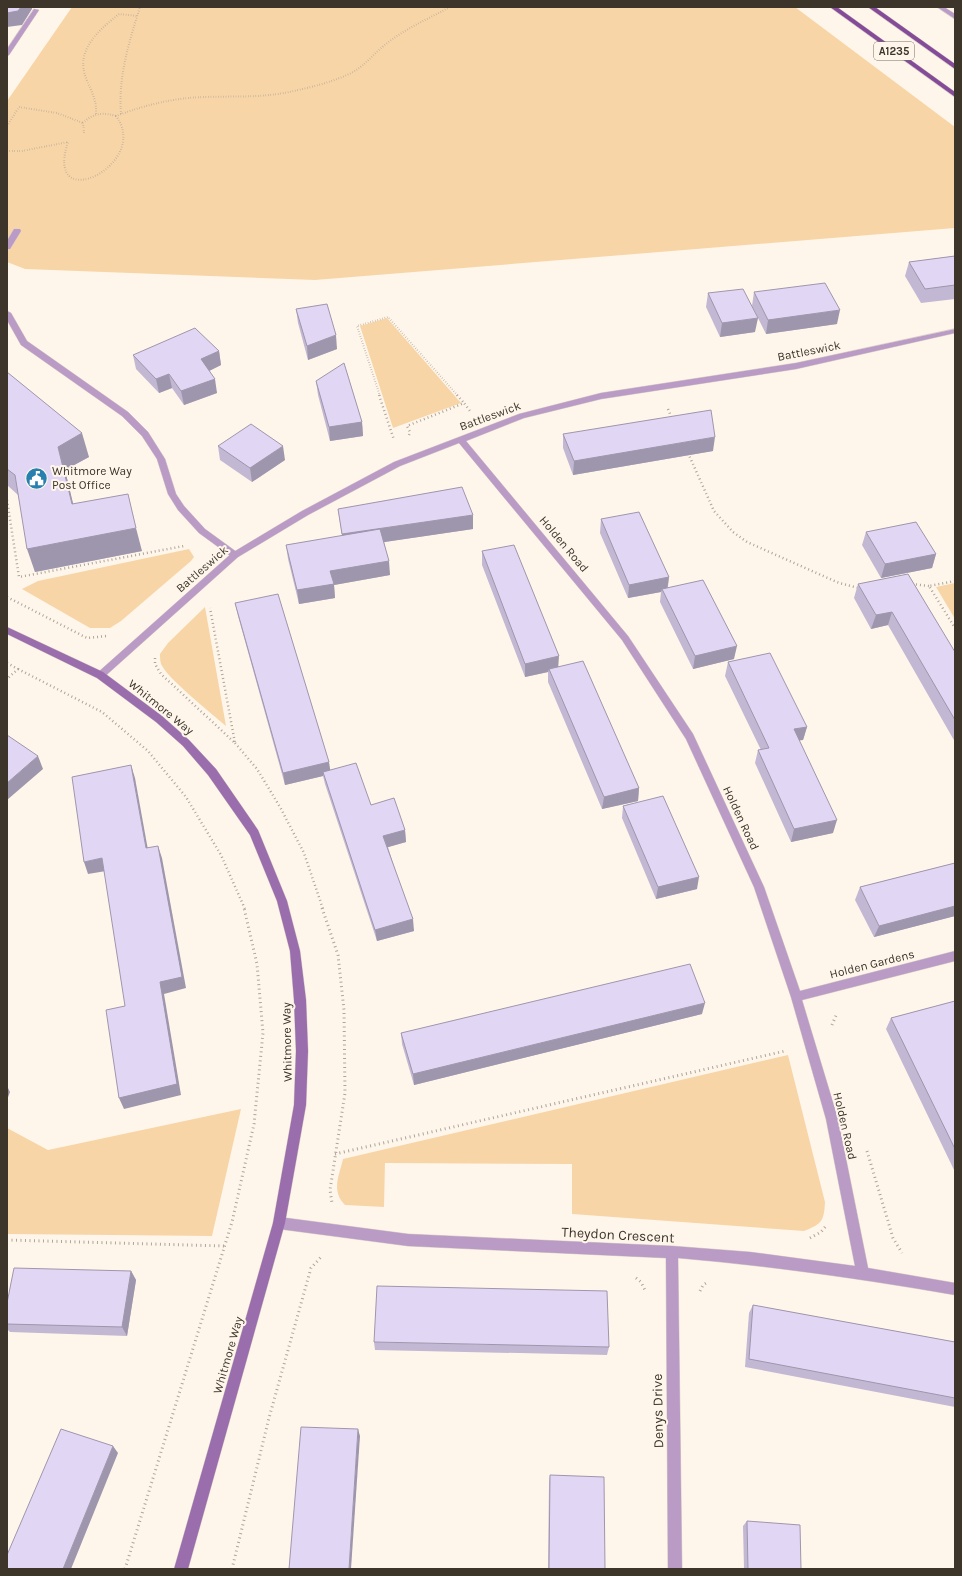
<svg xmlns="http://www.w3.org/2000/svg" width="962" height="1576" font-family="Karla,sans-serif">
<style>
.green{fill:#f8d5a7}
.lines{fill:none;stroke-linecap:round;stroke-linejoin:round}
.lane-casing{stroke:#dcd3c8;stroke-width:1}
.street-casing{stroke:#dcd3c8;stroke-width:1}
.secondary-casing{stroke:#dcd3c8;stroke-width:1}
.primary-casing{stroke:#dcd3c8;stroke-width:1}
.path-far2{stroke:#aea59a;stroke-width:2;stroke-dasharray:0.5 2;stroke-linecap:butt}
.path-far1{stroke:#aea59a;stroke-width:2.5;stroke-dasharray:1 3;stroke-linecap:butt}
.path{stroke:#aea59a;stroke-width:3;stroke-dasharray:1 3.5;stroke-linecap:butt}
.lane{fill:#b99bc6;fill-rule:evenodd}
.street{fill:#b99bc6;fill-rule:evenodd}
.secondary{fill:#9a6dac;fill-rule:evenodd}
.primary{fill:#834b98;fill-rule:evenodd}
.wall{fill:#c2b8d3}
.shaded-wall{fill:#9e96ac}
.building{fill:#e2d6f5;stroke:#9e96ac}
.labels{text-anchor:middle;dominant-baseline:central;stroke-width:4;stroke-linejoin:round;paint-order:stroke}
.shield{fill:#fff6eb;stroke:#776f64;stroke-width:1}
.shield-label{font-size:11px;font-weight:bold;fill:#3d352a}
.street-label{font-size:12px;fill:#3d352a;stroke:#fff6eb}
.poi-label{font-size:12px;fill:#3d352a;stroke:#fff6eb;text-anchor:start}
.near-street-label{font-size:14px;fill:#3d352a;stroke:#fff6eb}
</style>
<rect width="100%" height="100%" fill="#fff6eb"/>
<g class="green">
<path d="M72,7H795L955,127V228L315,280L25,269L7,262V101Z"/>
<path d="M387,318L461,403L393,428L360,326Z"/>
<path d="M189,549L194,557L191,561L121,621L110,628H90L22,589L38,581Z"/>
<path d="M955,583V619L936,587Z"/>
<path d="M205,607L226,726C212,714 167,678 161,664C160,661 160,657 160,654L168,643Z"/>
<path d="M788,1055L825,1202C824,1221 822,1224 804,1231L572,1214V1164L385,1163L384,1207L345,1205C331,1191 339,1176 343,1159Z"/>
<path d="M241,1109L212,1236L7,1234V1128L48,1150Z"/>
</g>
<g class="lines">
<defs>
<g id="lane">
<path d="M937,7H944L955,14V19Z"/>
<path d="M14,229H20L21,231L10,249H7V241Z"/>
<path d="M7,311L11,313L27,341L128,412L148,432L165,459L176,494L184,506L205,529L238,553L239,555L238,557H232L199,533L178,510L168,494L157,459L142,436L122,416L21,345L7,320Z"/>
</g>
<g id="street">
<path d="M34,9L39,10L9,55L7,56V49Z"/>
<path d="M955,329V333L796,369L601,399L524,418L466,441L628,636L693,734L764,887L800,991L955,951V961L802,1000L838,1119L868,1268L955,1283V1295C863,1279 771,1266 678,1258L682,1569H668L666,1258L408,1246L279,1229L275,1227L273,1223L275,1219L279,1217L408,1234L672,1246L750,1252L855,1266L826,1119L791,997L754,887L686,739L622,640L459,443L400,466L308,515L238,557L103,678L100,679L95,675L232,553L302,511L394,462L519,414L601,393L796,363Z"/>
</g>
<path id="secondary" d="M7,627L103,672L162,716L189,740L216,769L258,830L287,901L300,951L306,1000L308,1051L306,1105L285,1223L188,1569H174L273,1223L294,1105L296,1051L294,1000L290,951L277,901L250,835L208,775L183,746L156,722L97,678L7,634Z"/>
<g id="primary">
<path d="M830,7H837L955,92V97Z"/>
<path d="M868,7H875L955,64V69Z"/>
</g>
</defs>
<use href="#lane" class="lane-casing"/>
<use href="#street" class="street-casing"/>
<use href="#secondary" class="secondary-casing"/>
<use href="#primary" class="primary-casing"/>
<g class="path-far2">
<path d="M96,114C97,100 91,91 86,78C75,50 99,30 119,14L137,16"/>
<path d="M121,114C118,77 129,42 140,7"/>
<path d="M7,126L19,107L57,113L83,123"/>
<path d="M84,133L83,123C93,113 103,112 116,116"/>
<path d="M7,151H22L68,142C43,218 152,164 116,116C145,105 173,98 204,97C233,96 261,98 289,92C308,88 329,83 347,75C361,69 369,59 380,49C400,31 426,20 450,7"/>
<path d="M380,396L357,326L388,317L458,396"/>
</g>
<g class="path-far1">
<path d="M379,395L394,440"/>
<path d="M457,395L464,403"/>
<path d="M668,409L672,419"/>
<path d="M409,435L410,432L407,426L464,403L470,411"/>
<path d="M688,453L714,511L733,532L747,542L839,583L859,588"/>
<path d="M7,500L19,577L184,546"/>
<path d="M955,581L929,586L955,628"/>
<path d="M912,584L929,586"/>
<path d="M7,597L87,638L107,636"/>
<path d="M155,658V664L161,674L235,743L210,608"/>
<path d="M7,663L18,669L7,679"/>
<path d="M18,669L102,712L148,751L186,797L221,855L245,909"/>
<path d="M235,743L257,769L280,807L304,853L323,909"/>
</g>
<g class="path">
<path d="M322,908L338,955L344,1010L345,1093L330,1190L332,1203"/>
<path d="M832,1025L837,1013"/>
<path d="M867,1151L893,1238L902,1253"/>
<path d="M335,1154L785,1051"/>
<path d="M810,1238L821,1232L826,1226"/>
<path d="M7,1240L224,1246"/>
<path d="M636,1278L641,1282L645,1290"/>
<path d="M700,1291L703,1285L708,1282"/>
<path d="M125,1569L232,1222L254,1124L263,1033L257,964L244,908"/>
<path d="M232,1569L269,1418L311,1268L322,1256"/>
</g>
<use href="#lane" class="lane"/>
<use href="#street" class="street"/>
<use href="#secondary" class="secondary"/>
<use href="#primary" class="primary"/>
</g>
<g class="wall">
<path d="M955,256V299L921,303L905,276L909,262Z"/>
<path d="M754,292L837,324L766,334L752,306Z"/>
<path d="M708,293L755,332L720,337L706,307Z"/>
<path d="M296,309L337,349L308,360L298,323Z"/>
<path d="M219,351L221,365L209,371L217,393L184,405L172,388L159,393L136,369L133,355Z"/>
<path d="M7,372L89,457L65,470L73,504L142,551L35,572L18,495L7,485Z"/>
<path d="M316,381L362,422L363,436L330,441L318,395Z"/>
<path d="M563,434L713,451L573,475L563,448Z"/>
<path d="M218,446L285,460L252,482L220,460Z"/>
<path d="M338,509L473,515V529L384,542L390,575L334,585L335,598L299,604L288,559L286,545L342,536Z"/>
<path d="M601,519L669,577L668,587L734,659L693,669L660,602L661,592L628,598L600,533Z"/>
<path d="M866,532L936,554L932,568L881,578L862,545Z"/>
<path d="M482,551L639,788L638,801L602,809L548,682V672L525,677L482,565Z"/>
<path d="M858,584L955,652V742L888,625L871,629L854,598Z"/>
<path d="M235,603L330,770L371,805L405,830L406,842L388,847L414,931L377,941L325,784L323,776L285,785L238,616Z"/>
<path d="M728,662L807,727L803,740H799L833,833L791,842L755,763L758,750H761L725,676Z"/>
<path d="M623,806L697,889L656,899L622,818Z"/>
<path d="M955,863V916L874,937L855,900L860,887Z"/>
<path d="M955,1001V1172L886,1029L891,1018Z"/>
<path d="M702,1014L414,1085L402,1044L401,1033Z"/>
<path d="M131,1271L136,1280L127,1336L10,1332L7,1329V1303Z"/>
<path d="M753,1305L955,1342V1407L745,1367L749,1313Z"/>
<path d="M374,1342L609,1347L607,1355L375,1350Z"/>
<path d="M550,1475L605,1569H548L549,1482Z"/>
<path d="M747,1521L801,1569H744L743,1526Z"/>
</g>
<g class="shaded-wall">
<path d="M21,7H32V9L22,25L7,27V13Z"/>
<path d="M840,310L837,324L766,334L768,320Z"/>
<path d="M758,318L755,332L720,337L722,323Z"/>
<path d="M336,335L337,349L308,360L307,346Z"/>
<path d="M219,351L221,365L203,374L201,359Z"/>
<path d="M169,374L172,388L159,393L156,379Z"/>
<path d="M215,379L217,393L184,405L181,391Z"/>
<path d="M362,422L363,436L330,441L329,427Z"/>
<path d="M82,433L89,457L65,470L79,528L72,504L58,447Z"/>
<path d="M715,437L713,451L573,475L574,461Z"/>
<path d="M283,446L285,460L252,482L250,468Z"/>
<path d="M473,515V529L344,548L342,534Z"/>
<path d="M136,528L142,551L35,572L27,549Z"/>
<path d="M936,554L932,568L881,578L885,564Z"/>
<path d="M389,561L390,575L334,585L335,598L299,604L297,590L330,571Z"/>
<path d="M669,577L667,590L662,589L661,592L628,598L629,585Z"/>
<path d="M892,612L888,625L871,629L876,615Z"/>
<path d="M737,646L734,659L693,669L695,656Z"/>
<path d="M559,656L558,670L549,669L548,672L525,677V664Z"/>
<path d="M807,727L803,740L790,742L794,729Z"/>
<path d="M38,756L43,769L7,800V783Z"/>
<path d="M329,762L331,775L323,772V776L285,785L283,773Z"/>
<path d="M131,765L135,778L150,861L146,848Z"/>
<path d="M639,788L638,801L602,809L604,797Z"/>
<path d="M837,820L833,833L791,842L794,829Z"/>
<path d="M405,830L406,842L385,848L383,836Z"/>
<path d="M158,846L162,858L186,988L164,994L181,1095L124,1109L119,1098L160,982Z"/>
<path d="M102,858L106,871L88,874L84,862Z"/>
<path d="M699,877L697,889L656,899L658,887Z"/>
<path d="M955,906V916L874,937L879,926Z"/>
<path d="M413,919L414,931L377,941L375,930Z"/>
<path d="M705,1003L702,1014L414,1085L413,1074Z"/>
<path d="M7,1086L10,1092L7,1100Z"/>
<path d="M131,1271L136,1280L127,1336L122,1327Z"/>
<path d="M358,1429L360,1436L351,1569H349Z"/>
<path d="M113,1446L118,1453L71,1569H63Z"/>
</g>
<g class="building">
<path d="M7,7H21L18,11L7,13Z"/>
<path d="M955,256V285L925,289L909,262Z"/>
<path d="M825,283L840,310L768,320L754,292Z"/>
<path d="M743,289L758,318L722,323L708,293Z"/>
<path d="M327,304L336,335L307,346L296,309Z"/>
<path d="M195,328L219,351L201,359L215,379L181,391L169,374L156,379L133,355Z"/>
<path d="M344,363L362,422L329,427L316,381Z"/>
<path d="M7,372L82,433L58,447L72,504L128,494L136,528L27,549L15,475L7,469Z"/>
<path d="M711,410L715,437L574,461L563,434Z"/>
<path d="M251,424L283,446L250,468L218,446Z"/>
<path d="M462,487L473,515L342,534L338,509Z"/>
<path d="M639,512L669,577L629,585L601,519Z"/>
<path d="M916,522L936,554L885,564L866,532Z"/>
<path d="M380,529L389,561L330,571L334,584L297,590L286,545Z"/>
<path d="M514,545L559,656L525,664L482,551Z"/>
<path d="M908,574L955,652V720L892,612L876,615L858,584Z"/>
<path d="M703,580L737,646L695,656L662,589Z"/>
<path d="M278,594L329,762L283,773L235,603Z"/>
<path d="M770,653L807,727L794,729L837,820L794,829L758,750L769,748L728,662Z"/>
<path d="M583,661L639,788L604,797L549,669Z"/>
<path d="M7,735L38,756L7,783Z"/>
<path d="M356,763L371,805L394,798L405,830L383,836L413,919L375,930L323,772Z"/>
<path d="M131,765L146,848L158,846L182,977L160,982L177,1084L119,1098L106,1010L125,1006L102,858L84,862L72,777Z"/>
<path d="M663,796L699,877L658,887L623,806Z"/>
<path d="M955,863V906L879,926L860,887Z"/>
<path d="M690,964L705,1003L413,1074L401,1033Z"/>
<path d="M955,1001V1149L891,1018Z"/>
<path d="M14,1268L131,1271L122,1327L7,1324V1303Z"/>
<path d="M377,1286L607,1291L609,1347L374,1342Z"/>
<path d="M753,1305L955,1342V1398L749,1359Z"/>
<path d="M301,1427L358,1429L349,1569H289Z"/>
<path d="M61,1429L113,1446L63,1569H7V1555Z"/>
<path d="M550,1475L604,1477L605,1569H549Z"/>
<path d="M747,1521L800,1525L801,1569H748Z"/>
</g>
<defs>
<symbol id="civic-disc" viewBox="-11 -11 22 22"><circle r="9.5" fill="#2880af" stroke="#fff6eb"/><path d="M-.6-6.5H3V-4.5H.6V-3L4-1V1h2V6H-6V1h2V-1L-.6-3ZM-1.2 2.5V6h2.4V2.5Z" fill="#fff"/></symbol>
</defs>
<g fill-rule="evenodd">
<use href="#civic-disc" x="24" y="466" width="25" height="25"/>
</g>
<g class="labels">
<rect class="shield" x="874" y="42" width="40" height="18" rx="3"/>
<g class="shield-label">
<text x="894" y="51">A1235</text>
</g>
<g class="street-label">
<text transform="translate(809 351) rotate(-11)">Battleswick</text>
<text transform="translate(490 416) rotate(-20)">Battleswick</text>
<text transform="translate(564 544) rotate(50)">Holden Road</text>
<text transform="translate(202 569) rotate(-41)">Battleswick</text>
<text transform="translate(161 707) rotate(39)">Whitmore Way</text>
<text transform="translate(741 818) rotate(65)">Holden Road</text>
<text transform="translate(872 964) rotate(-14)">Holden Gardens</text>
<text transform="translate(287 1042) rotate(-91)">Whitmore Way</text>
<text transform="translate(845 1126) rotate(77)">Holden Road</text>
<text transform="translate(228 1355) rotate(-74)">Whitmore Way</text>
</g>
<g class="poi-label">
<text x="52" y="471">Whitmore Way<tspan x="52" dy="14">Post Office</tspan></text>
</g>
<g class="near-street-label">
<text transform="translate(618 1235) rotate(3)">Theydon Crescent</text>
<text transform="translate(658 1411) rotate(-91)">Denys Drive</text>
</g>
</g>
<rect width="962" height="1576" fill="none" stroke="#3d352a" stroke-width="16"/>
</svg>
